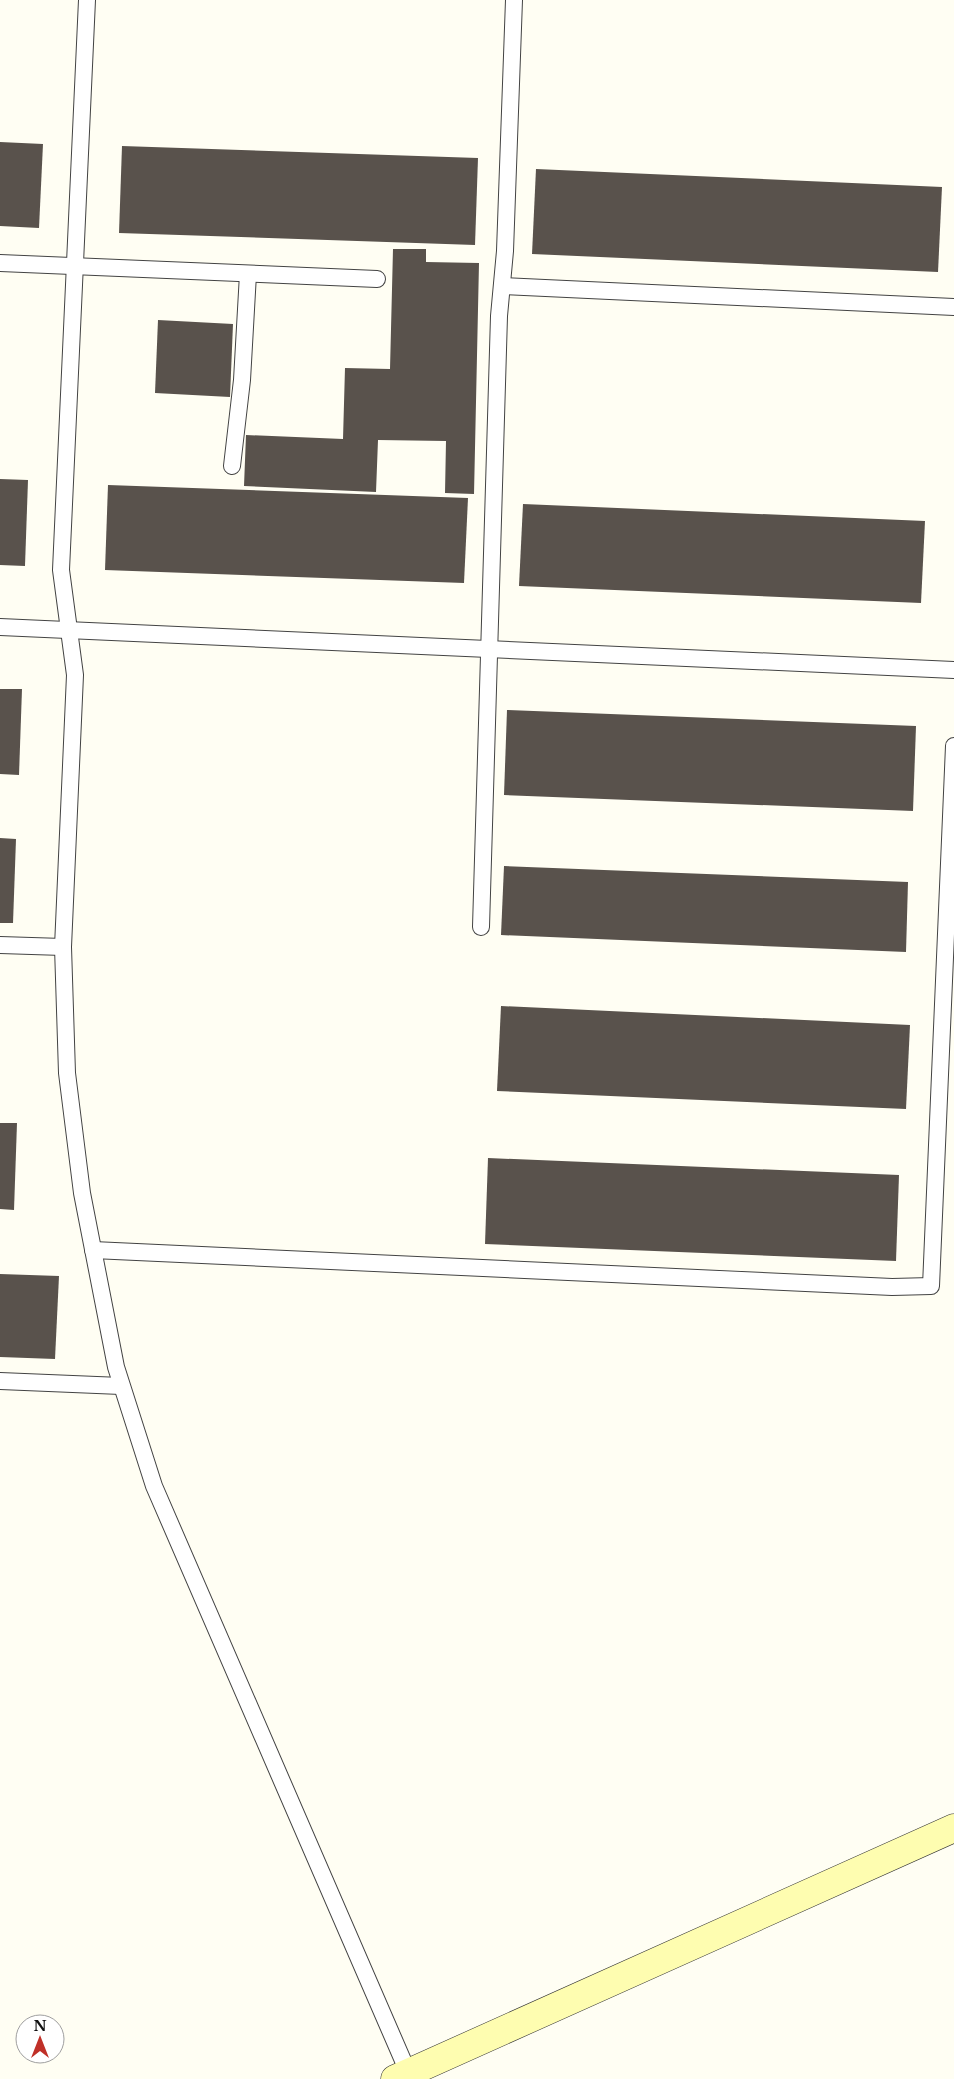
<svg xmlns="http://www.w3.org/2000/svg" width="954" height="2079" font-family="'Libre Baskerville',serif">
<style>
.building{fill:#59524c}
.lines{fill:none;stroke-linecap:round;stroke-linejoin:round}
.lane-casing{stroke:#434343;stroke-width:18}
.secondary-casing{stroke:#323232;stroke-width:29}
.lane{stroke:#fff;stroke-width:16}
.secondary{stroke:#fefdb0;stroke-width:28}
</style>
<rect width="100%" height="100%" fill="#fffef3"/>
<g class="building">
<path d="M0,142L43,144L39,228L0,226Z"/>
<path d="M122,146L478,158L475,245L119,233Z"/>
<path d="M536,169L942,187L938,272L532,254Z"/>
<path d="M393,249H426V262L479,263L474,494L445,493L446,441L378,440L376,492L244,486L246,435L343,439L345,368L390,369Z"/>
<path d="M158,320L233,324L230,397L155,393Z"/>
<path d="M0,479L28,480L25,566L0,565Z"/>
<path d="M108,485L468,498L464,583L105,570Z"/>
<path d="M523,504L925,521L921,603L519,586Z"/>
<path d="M0,689H22L19,775L0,774Z"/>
<path d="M507,710L916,726L913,811L504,795Z"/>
<path d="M0,838L16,839L13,923H0Z"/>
<path d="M504,866L908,882L906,952L501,935Z"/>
<path d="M501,1006L910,1025L906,1109L497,1091Z"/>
<path d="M0,1123H17L14,1210L0,1209Z"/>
<path d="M488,1158L899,1175L896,1261L485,1244Z"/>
<path d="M0,1274L59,1276L55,1359L0,1357Z"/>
</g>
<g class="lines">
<defs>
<g id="lane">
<path d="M87,0L61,570L75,675L63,947L67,1073L82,1193L116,1367L154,1486L411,2079"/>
<path d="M0,263L377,279"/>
<path d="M502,286L954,307"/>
<path d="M232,466L242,380L248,274"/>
<path d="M0,627L954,670"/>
<path d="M481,927L499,316L505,251L514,0"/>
<path d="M0,945L63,947"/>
<path d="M93,1250L892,1287L931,1286L954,746"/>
<path d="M0,1381L121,1386"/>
</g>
<path id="secondary" d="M395,2079L954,1828"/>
</defs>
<use href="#lane" class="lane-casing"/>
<use href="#secondary" class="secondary-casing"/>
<use href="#lane" class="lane"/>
<use href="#secondary" class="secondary"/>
</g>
<g transform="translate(40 2039)"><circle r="24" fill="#ffffff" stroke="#9f9f9f"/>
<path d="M0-4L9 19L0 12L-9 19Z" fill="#c03028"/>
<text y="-8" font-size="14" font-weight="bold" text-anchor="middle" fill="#101010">N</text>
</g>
</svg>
